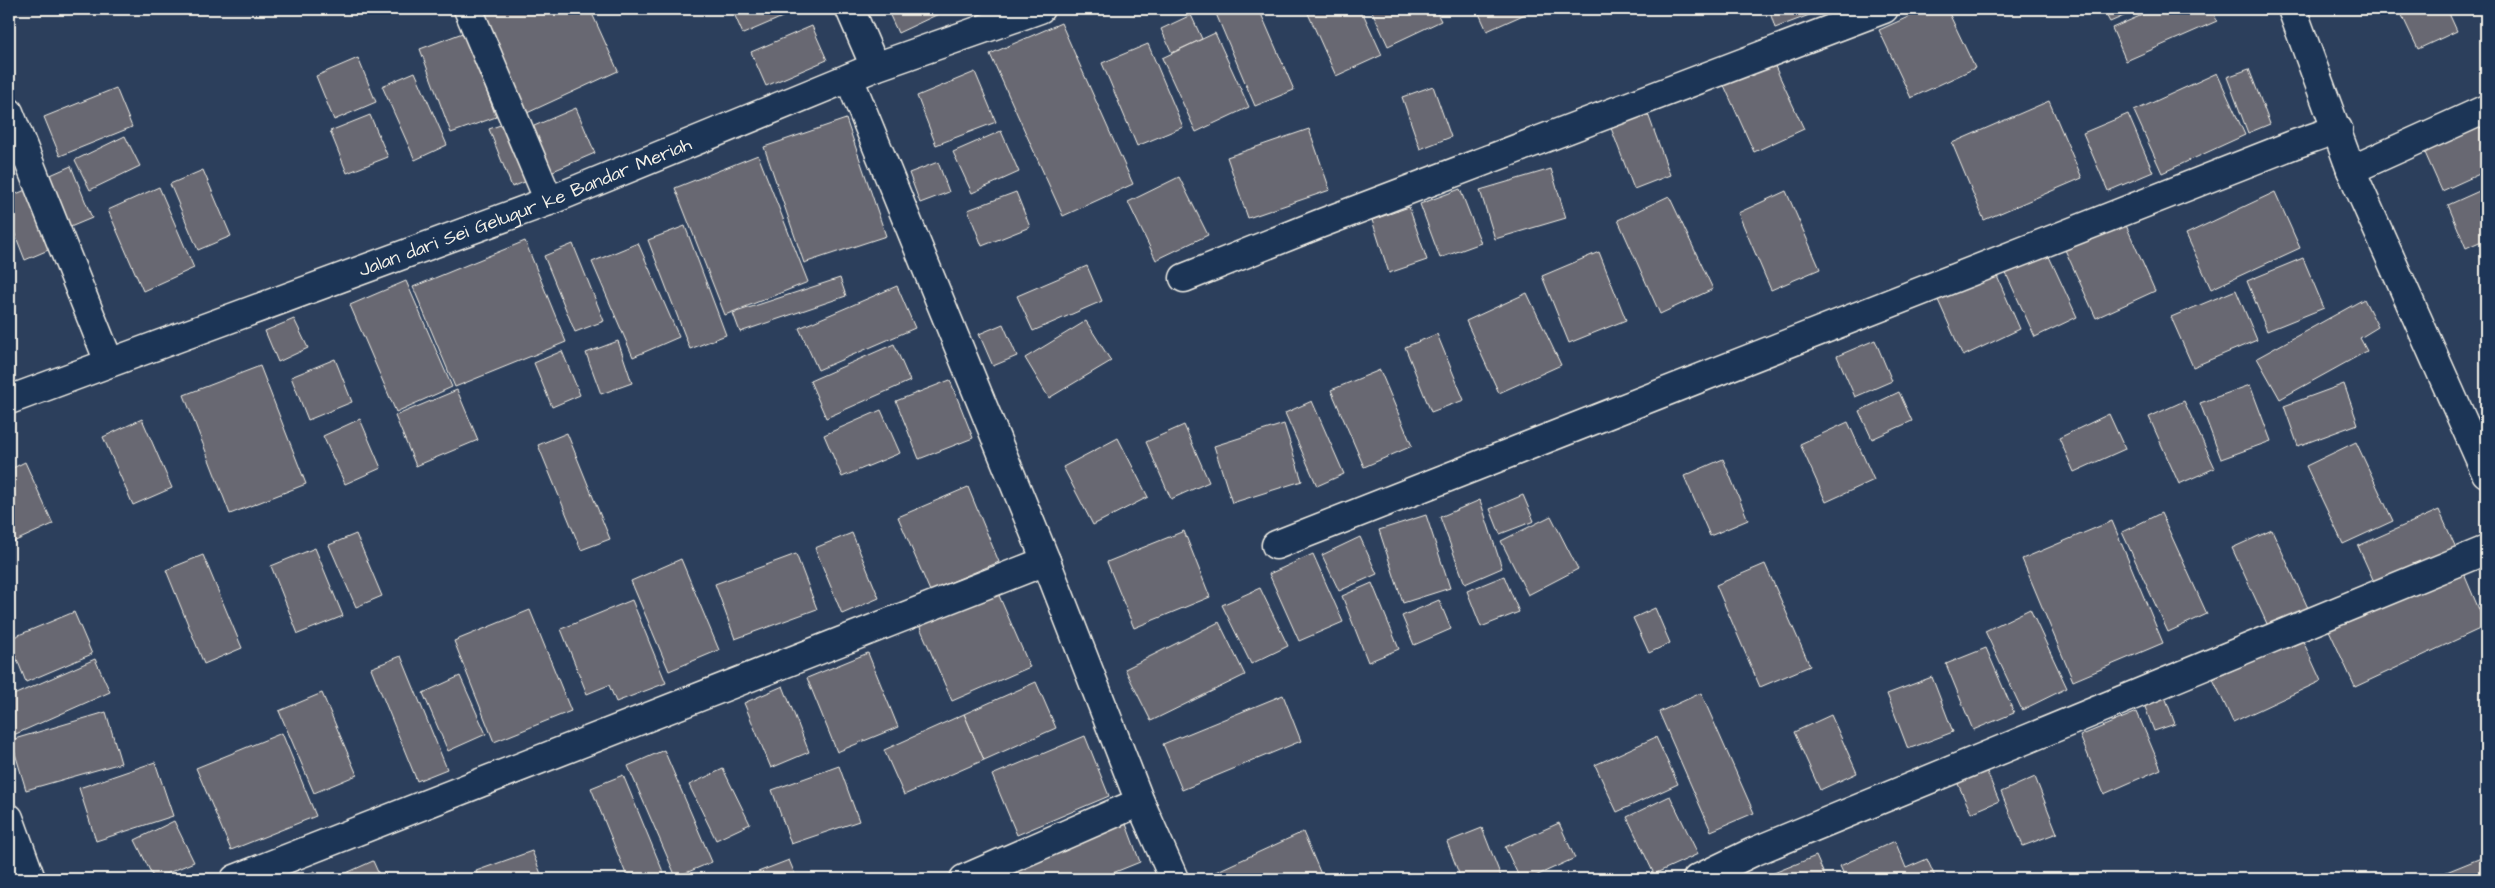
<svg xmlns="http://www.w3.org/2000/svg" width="2495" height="888" font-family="'Architects Daughter',sans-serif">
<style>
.building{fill:#686872;stroke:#f4f1e8}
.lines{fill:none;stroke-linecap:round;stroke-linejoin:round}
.minor-casing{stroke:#f4f1e8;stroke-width:31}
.major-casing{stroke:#f4f1e8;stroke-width:31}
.minor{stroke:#1d3557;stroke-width:28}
.major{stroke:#1d3557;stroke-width:28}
.labels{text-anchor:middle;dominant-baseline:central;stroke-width:4;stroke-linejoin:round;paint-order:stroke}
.street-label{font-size:19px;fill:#f4f1e8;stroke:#1d3557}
</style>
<rect width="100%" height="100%" fill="#2c3f5c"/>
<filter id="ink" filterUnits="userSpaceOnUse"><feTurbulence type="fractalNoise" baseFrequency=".02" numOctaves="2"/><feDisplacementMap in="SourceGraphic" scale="10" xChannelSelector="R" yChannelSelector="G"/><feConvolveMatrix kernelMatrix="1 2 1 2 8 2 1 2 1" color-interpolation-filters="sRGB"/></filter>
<g filter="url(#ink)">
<g class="building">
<path d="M480,9H590L618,71L527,113Z"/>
<path d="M732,9H801L743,34Z"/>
<path d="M887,9H949L898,33Z"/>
<path d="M1214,9H1259L1294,90L1255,106Z"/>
<path d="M1306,9H1361L1382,55L1336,76Z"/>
<path d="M1371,9H1435L1441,21L1388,46Z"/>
<path d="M1477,9H1531L1532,11L1487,31Z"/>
<path d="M1769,9H1811L1812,14L1775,28Z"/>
<path d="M1926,9H1947L1975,68L1911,98L1879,30Z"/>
<path d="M2103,9H2140L2110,22Z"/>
<path d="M2156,9H2212L2217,21L2126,61L2112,28Z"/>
<path d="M2399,9H2447L2457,31L2418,49Z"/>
<path d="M1191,15L1202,39L1172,53L1161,29Z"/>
<path d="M1061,23L1133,184L1063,216L990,54Z"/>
<path d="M812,26L827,60L766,86L751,52Z"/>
<path d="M465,32L496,117L451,133L420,49Z"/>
<path d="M1215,33L1249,107L1196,132L1162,58Z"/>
<path d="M1148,44L1183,127L1137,146L1102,63Z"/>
<path d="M358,58L376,102L334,120L316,76Z"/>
<path d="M1772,60L1804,129L1754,152L1723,83Z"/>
<path d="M2249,69L2270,124L2248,133L2227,77Z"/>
<path d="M415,72L447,145L415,160L382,86Z"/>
<path d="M975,72L996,122L936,145L917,96Z"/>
<path d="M2217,73L2245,135L2162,173L2134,111Z"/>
<path d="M1433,86L1451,137L1420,149L1402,97Z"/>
<path d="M116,88L132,127L60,156L44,117Z"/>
<path d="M2049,101L2082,178L1984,220L1952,143Z"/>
<path d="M576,108L595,153L546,174L527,129Z"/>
<path d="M1648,114L1670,175L1634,189L1611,128Z"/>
<path d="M2128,114L2153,172L2108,191L2083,133Z"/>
<path d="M370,115L388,157L347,173L330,131Z"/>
<path d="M846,119L886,236L804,263L764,147Z"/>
<path d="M2481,119L2486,131V171L2442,191L2422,146Z"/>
<path d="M509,122L532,179L512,187L489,129Z"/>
<path d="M1309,129L1330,190L1248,218L1227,157Z"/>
<path d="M1001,131L1019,172L972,193L953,152Z"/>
<path d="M125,136L140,166L90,190L75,160Z"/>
<path d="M758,155L808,282L725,315L675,188Z"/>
<path d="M938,162L949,192L920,203L909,173Z"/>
<path d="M71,166L92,218L68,228L46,177Z"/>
<path d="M1551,169L1566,218L1495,239L1480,190Z"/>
<path d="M203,170L231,236L198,250L170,184Z"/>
<path d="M1179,177L1208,235L1156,260L1128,202Z"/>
<path d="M159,187L194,268L143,291L108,210Z"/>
<path d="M2486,188V239L2466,248L2448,205Z"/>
<path d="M28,189L53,248L25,260L9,219V197Z"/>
<path d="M1460,189L1481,243L1440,258L1420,204Z"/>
<path d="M1786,191L1820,269L1771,290L1738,213Z"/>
<path d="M1016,192L1030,227L982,246L968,210Z"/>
<path d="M2275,192L2300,248L2211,289L2186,234Z"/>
<path d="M1669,196L1713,289L1660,314L1618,220Z"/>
<path d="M1409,207L1427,260L1389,273L1372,220Z"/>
<path d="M2121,214L2155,291L2096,318L2061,241Z"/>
<path d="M685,226L726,335L690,349L648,240Z"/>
<path d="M525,241L566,342L455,387L413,287Z"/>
<path d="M638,243L679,337L633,357L592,262Z"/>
<path d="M573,244L604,321L575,332L544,256Z"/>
<path d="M2046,250L2077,317L2035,337L2004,269Z"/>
<path d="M1599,252L1626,320L1569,343L1542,276Z"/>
<path d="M2303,258L2324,308L2267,331L2247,281Z"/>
<path d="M1087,266L1102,301L1033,331L1017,296Z"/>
<path d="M1996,274L2020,329L1963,356L1938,300Z"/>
<path d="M840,278L846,296L740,332L733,313Z"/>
<path d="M406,281L452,387L396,412L350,305Z"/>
<path d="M897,286L915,328L818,370L799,328Z"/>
<path d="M2236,290L2257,340L2193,367L2171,317Z"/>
<path d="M1527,293L1561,365L1499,393L1466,321Z"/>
<path d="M2364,299L2378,327L2360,338L2367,351L2280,399L2257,358Z"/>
<path d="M294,319L308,348L278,362L265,331Z"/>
<path d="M1086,321L1111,361L1049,398L1025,358Z"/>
<path d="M1003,324L1017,356L993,366L979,334Z"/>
<path d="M1437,334L1464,400L1431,412L1405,347Z"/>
<path d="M1875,340L1892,381L1855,397L1837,356Z"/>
<path d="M618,341L632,383L601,394L586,353Z"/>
<path d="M894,344L910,381L826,418L810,381Z"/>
<path d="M562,351L580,395L552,407L534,363Z"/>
<path d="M335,359L352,402L308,420L291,377Z"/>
<path d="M260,366L306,484L230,514L184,395Z"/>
<path d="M1380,370L1412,446L1364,467L1331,390Z"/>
<path d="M950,380L973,438L919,459L896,401Z"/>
<path d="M2344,384L2358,424L2298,446L2284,406Z"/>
<path d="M2250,385L2271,441L2221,459L2200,403Z"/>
<path d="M457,390L478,440L416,466L395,416Z"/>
<path d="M1899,392L1912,421L1872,439L1859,411Z"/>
<path d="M1312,401L1344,474L1317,486L1285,413Z"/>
<path d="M2184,401L2215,468L2179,484L2149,417Z"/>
<path d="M881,410L900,453L842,477L824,435Z"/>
<path d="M2109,414L2125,449L2074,472L2059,438Z"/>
<path d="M142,419L172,488L133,505L103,437Z"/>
<path d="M360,419L381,468L345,484L323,436Z"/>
<path d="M1848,422L1874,480L1826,502L1800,444Z"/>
<path d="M1284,424L1302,481L1232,503L1214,446Z"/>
<path d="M1184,425L1209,482L1171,499L1146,442Z"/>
<path d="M567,433L610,539L581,550L538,445Z"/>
<path d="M1118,438L1148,497L1093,525L1063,467Z"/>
<path d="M2356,442L2393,521L2343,544L2306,466Z"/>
<path d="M1723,459L1748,520L1710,536L1684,476Z"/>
<path d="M25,462L53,524L11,543L9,538V470Z"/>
<path d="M968,487L999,562L930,591L898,517Z"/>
<path d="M1523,495L1534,521L1500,534L1490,509Z"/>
<path d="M1480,500L1502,568L1465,584L1440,517Z"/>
<path d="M2439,510L2456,548L2375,584L2358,546Z"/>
<path d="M2161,513L2207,614L2168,632L2122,532Z"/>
<path d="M1426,515L1450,588L1403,603L1379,530Z"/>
<path d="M1551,516L1578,569L1528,595L1501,541Z"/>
<path d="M2112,521L2163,643L2073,681L2022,559Z"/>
<path d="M2272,530L2308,608L2268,626L2232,548Z"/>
<path d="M1184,531L1210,597L1134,628L1107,562Z"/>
<path d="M852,533L879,598L842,614L815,548Z"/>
<path d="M356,534L382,596L356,607L329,545Z"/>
<path d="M1360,537L1377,574L1339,591L1322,555Z"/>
<path d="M315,548L343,616L298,634L271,566Z"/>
<path d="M796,554L817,609L735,639L715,584Z"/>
<path d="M1313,554L1343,622L1299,641L1269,574Z"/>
<path d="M203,555L242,648L204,664L166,570Z"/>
<path d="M681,559L719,650L669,671L631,581Z"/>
<path d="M1765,564L1810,666L1760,687L1716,585Z"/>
<path d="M2461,567L2486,626L2355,687L2328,628Z"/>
<path d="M1504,576L1519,612L1481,627L1467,591Z"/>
<path d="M1372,583L1399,649L1368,662L1342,596Z"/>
<path d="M1260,588L1288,646L1251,664L1222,605Z"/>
<path d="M997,591L1030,667L952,701L919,625Z"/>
<path d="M632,600L666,683L616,702L609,685L587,694L561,629Z"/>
<path d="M1439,600L1451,629L1414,645L1402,616Z"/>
<path d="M1655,608L1670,643L1649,653L1633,618Z"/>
<path d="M2030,609L2067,688L2022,710L1985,631Z"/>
<path d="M530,610L571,711L494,742L454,641Z"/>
<path d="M74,612L92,654L26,682L9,639Z"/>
<path d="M1219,622L1245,675L1151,721L1125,669Z"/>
<path d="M2302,639L2321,681L2233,722L2213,679Z"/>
<path d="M1986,648L2014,713L1973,730L1946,664Z"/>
<path d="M868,653L898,727L837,752L807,678Z"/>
<path d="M401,656L447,769L417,781L371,668Z"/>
<path d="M95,659L110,692L9,737V697Z"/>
<path d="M460,676L486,734L448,751L423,693Z"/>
<path d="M1932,677L1953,732L1908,749L1887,694Z"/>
<path d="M1036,682L1056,728L984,760L964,714Z"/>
<path d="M783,686L809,752L771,768L744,703Z"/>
<path d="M2163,691L2175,724L2154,731L2142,699Z"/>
<path d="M322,693L357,775L314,793L279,711Z"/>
<path d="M1701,693L1754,813L1711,831L1659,712Z"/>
<path d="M1283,695L1301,741L1182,790L1163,744Z"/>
<path d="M106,712L121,763L26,790L11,740Z"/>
<path d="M2137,712L2161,769L2104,794L2080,736Z"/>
<path d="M964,714L984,760L904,795L884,750Z"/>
<path d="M1831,715L1857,773L1820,790L1794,732Z"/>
<path d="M282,733L316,816L231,850L196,768Z"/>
<path d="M1085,736L1109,796L1017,835L992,775Z"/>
<path d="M1656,737L1678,784L1617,812L1595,765Z"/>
<path d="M664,750L712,862L676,877L628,766Z"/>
<path d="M155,762L173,816L96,841L79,788Z"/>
<path d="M1984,765L1999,801L1971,813L1955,777Z"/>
<path d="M839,766L859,821L791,844L772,790Z"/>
<path d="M723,769L750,824L716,840L689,785Z"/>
<path d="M623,775L666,879H628L591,788Z"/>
<path d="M2035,777L2057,833L2023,846L2001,792Z"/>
<path d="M1670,796L1698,854L1654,874L1627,817Z"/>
<path d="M174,821L194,862L154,879L135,840Z"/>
<path d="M1559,823L1575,858L1529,879H1520L1505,847Z"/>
<path d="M1126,824L1140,862L1098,879H1016L1012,869Z"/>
<path d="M1482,828L1502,879H1461L1447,842Z"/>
<path d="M1303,832L1323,879H1200Z"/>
<path d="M1895,841L1906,868L1927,859L1936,879H1846L1840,866Z"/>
<path d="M532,851L543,879H479L476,871Z"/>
<path d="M1816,856L1826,879H1759Z"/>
<path d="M2486,856V879H2446L2444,873Z"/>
<path d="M789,860L797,879H746L745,877Z"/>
<path d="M373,861L381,879H333Z"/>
<path d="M315,871L319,879H297Z"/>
</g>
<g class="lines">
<defs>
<g id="minor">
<path d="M468,9L549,201"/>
<path d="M850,9L875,67"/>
<path d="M2292,9L2351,170L2486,473"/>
<path d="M849,78L1046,561L1140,802L1174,879"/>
<path d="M9,112L109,362"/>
<path d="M2351,170L2486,109"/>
<path d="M1184,278L1319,224L1884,9"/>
<path d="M1276,545L2295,144L2338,129"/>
<path d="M9,818L31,879"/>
<path d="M235,879L1046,561"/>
<path d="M964,879L1140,802"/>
<path d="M1697,879L1753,852L2486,550"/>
</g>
<g id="major">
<path id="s1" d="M9,400L549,201L875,67L1040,9"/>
</g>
</defs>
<use href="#minor" class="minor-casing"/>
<use href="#major" class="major-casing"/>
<use href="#minor" class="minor"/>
<use href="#major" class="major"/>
</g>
</g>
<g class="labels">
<g class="street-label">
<text stroke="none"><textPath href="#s1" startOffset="551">Jalan dari Sei Gelugur ke Bandar Meriah</textPath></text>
</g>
</g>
<rect width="2495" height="888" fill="none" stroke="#1d3557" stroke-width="30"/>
<rect x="15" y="15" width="2465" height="858" fill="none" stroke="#f4f1e8" stroke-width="2" filter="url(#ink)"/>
</svg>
